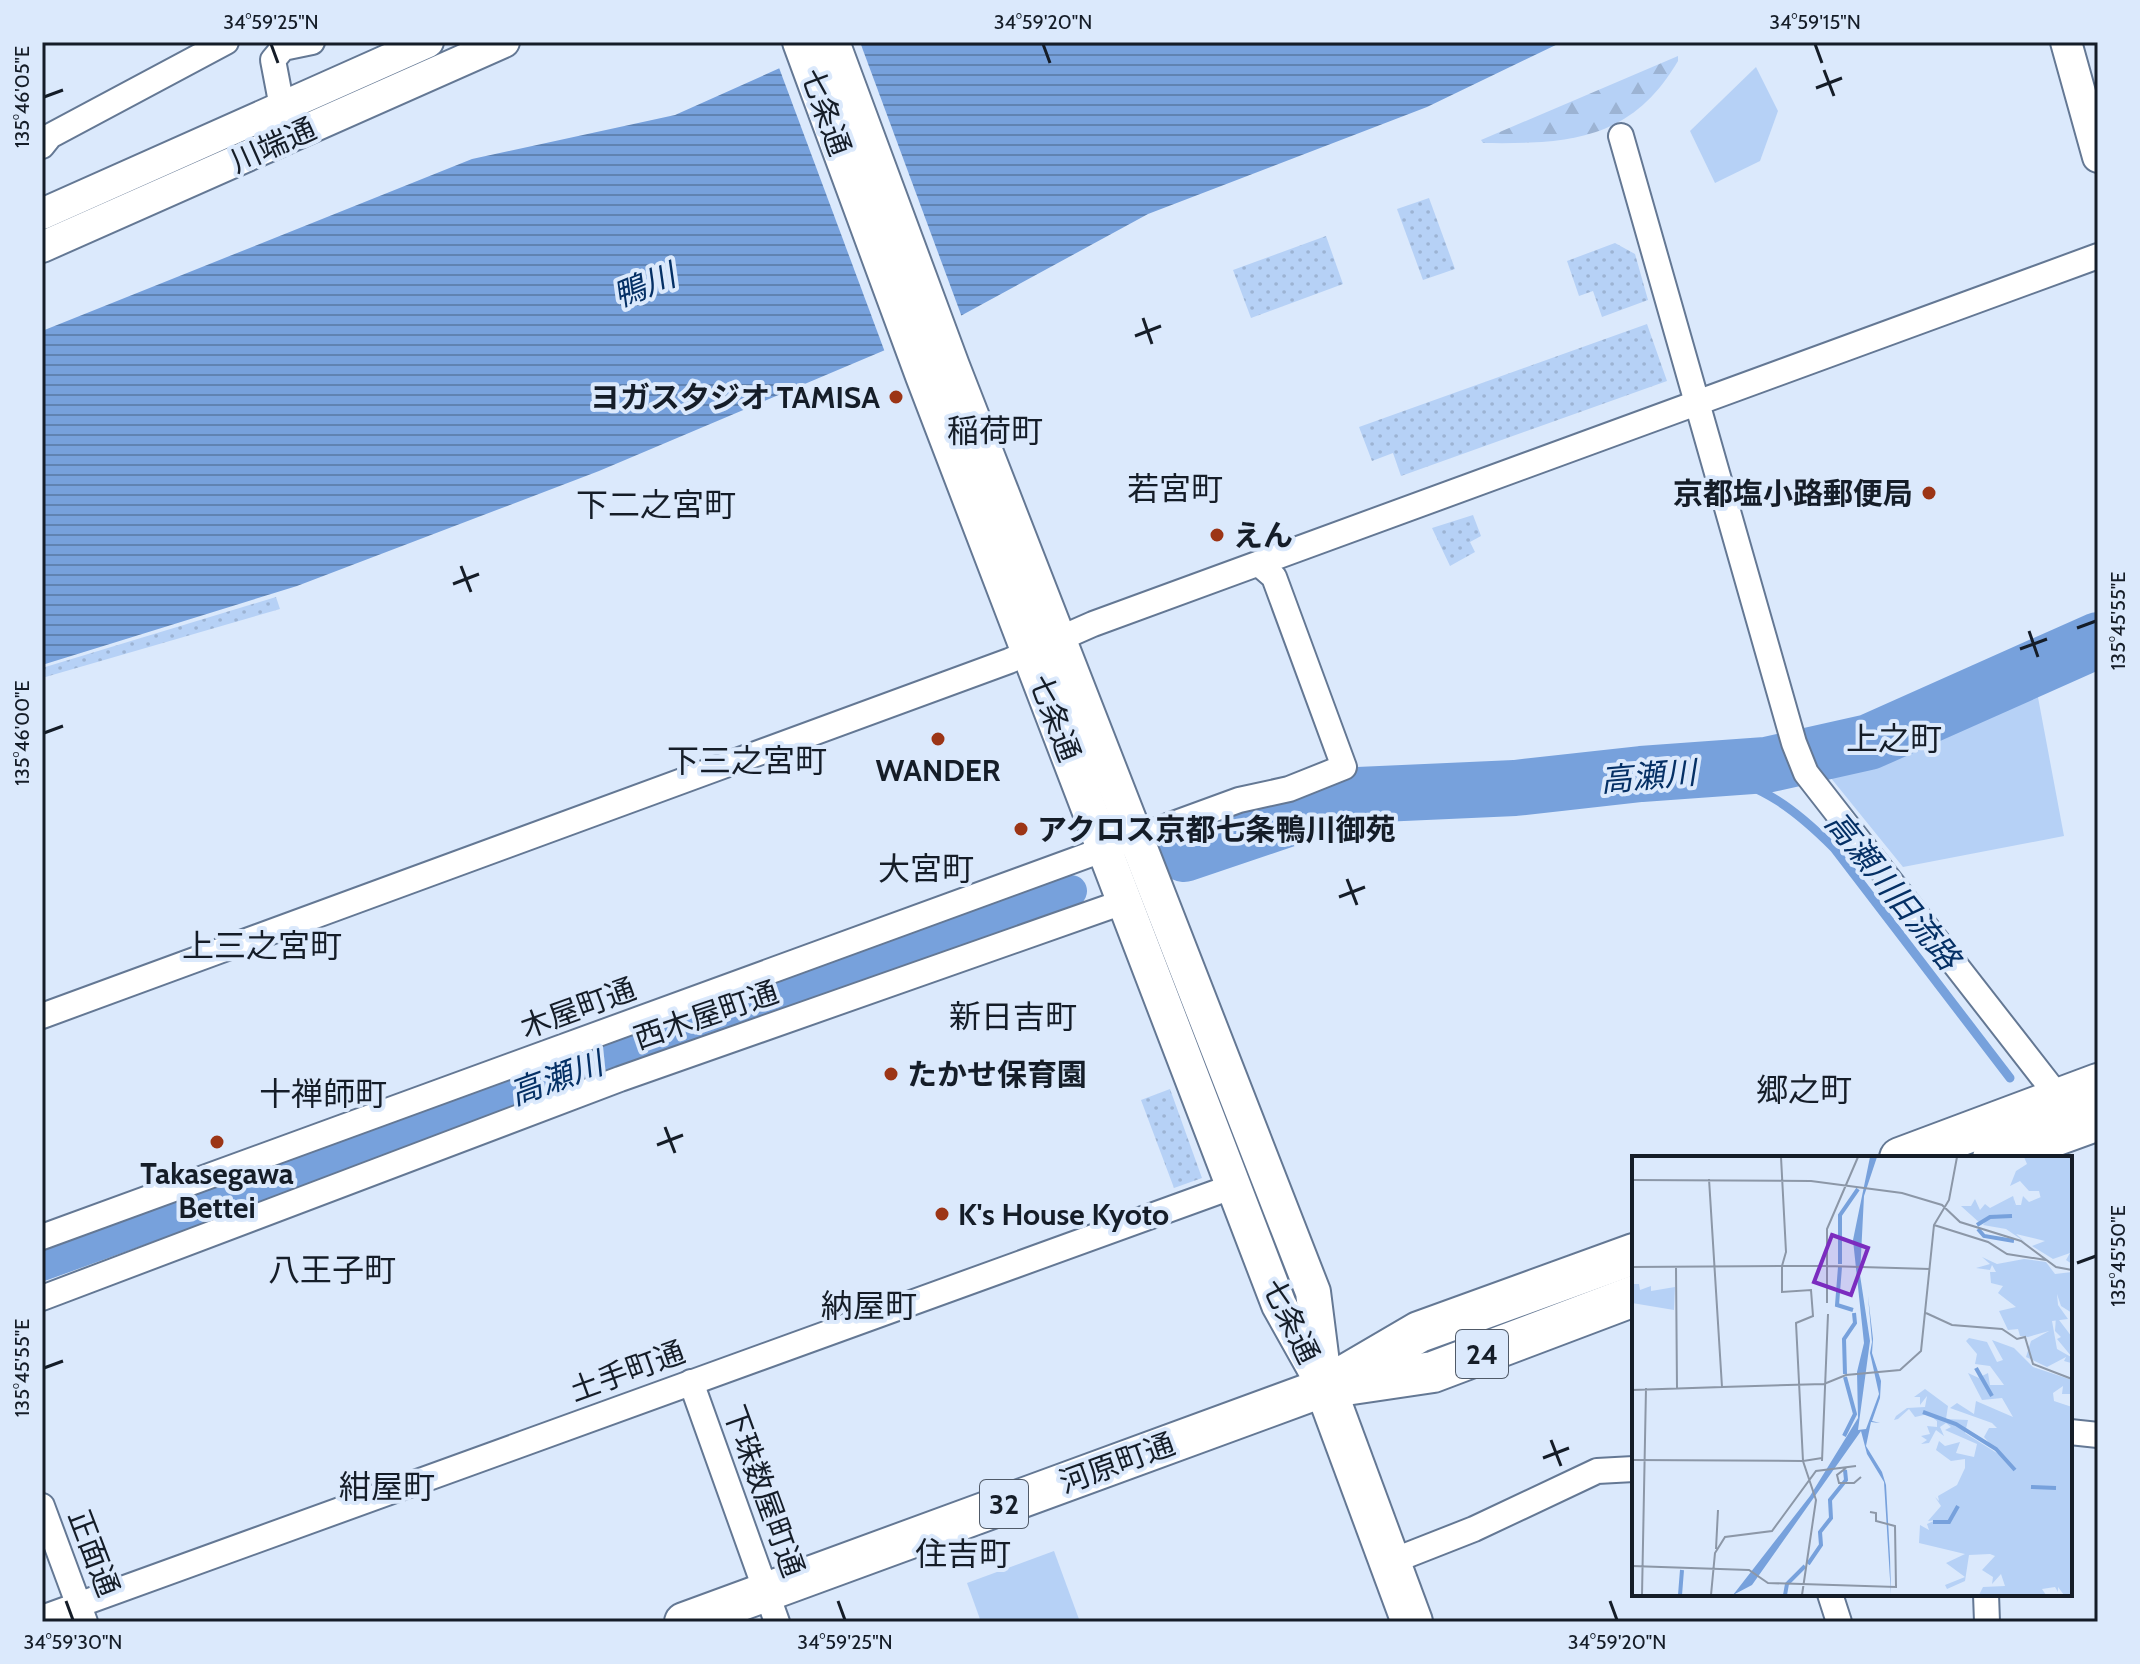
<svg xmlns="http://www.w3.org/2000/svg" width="2140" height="1664" font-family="Cabin,'Noto Sans JP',sans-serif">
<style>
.grass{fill:url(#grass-dots)}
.forest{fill:url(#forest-firs)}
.park{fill:#b6d1f6}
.water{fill:url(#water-rules)}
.pier{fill:#dbe9fc}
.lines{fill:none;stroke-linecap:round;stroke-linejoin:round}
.stream{stroke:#77a1dc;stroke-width:9}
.canal{stroke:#77a1dc;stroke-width:32}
.river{stroke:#77a1dc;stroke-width:56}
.minor-casing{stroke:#647894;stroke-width:28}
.tertiary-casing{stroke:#647894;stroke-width:34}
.secondary-casing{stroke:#647894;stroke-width:38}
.primary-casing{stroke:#647894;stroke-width:42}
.trunk-casing{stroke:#647894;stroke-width:44}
.minor{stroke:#fff;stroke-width:24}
.tertiary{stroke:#fff;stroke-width:30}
.secondary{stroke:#fff;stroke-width:34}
.primary{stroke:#fff;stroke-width:38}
.trunk{stroke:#fff;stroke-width:40}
.ticks{fill:none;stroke:#151d28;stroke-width:3}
.poi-dot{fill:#9c3516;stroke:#dbe9fc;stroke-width:3}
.labels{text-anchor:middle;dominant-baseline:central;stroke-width:8;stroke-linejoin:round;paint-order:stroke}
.shield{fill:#dbe9fc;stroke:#505a68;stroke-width:2}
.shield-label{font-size:28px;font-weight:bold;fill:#151d28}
.street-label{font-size:30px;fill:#151d28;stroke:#dbe9fc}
.poi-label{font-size:30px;font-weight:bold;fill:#151d28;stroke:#dbe9fc;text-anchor:start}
.water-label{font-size:32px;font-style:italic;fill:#053065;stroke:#dbe9fc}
.neighbourhood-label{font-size:32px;fill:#151d28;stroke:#dbe9fc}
.inset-river{fill:none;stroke:#77a1dc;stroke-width:4}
.inset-road{fill:none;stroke:#8c97a7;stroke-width:2}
.view{fill:#7b2cbf;fill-opacity:0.15;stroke:#7b2cbf;stroke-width:4}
.inset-edge{fill:none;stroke:#151d28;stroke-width:4}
.neatline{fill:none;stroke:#151d28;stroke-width:3}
.ticks-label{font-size:20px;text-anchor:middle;fill:#151d28}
</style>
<defs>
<pattern id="grass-dots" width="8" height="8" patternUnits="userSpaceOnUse" patternTransform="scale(2)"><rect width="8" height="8" fill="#b6d1f6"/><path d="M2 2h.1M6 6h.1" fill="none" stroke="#9cb3d3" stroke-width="1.8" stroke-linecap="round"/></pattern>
<pattern id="forest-firs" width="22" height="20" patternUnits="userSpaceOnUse" patternTransform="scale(2)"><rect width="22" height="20" fill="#b6d1f6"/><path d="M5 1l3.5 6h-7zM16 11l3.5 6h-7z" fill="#9cb3d3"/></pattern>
<pattern id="water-rules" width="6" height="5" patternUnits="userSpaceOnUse" patternTransform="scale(2)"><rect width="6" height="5" fill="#77a1dc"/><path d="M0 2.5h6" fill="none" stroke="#6083b2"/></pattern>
</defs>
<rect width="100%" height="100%" fill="#dbe9fc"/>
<g class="grass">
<path d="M1429,198L1455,269L1423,280L1397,209Z"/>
<path d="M1326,236L1343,284L1251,318L1233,270Z"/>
<path d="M1615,243L1635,254L1648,300L1602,317L1593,291L1579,296L1567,261Z"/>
<path d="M1647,324L1667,381L1401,476L1393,453L1372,461L1359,427Z"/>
<path d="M1473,515L1481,536L1470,542L1475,552L1450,566L1432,528Z"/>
<path d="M276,597L280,609L42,678V668Z"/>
<path d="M1170,1089L1202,1178L1174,1188L1141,1100Z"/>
</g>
<path class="forest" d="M1678,56V61C1631,141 1568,144 1483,143L1481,140Z"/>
<g class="park">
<path d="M1756,67L1778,111L1760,161L1715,183L1690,131Z"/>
<path d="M2037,692L2064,836L1903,867L1822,767L1881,755Z"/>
<path d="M1054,1551L1080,1622H981L967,1583Z"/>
</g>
<path class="water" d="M838,42H1562L1427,107L1148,214L942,326L599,471L297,586L42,665V331L472,159L675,115Z"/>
<path class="pier" d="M828,42H860L963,320L886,355L778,65Z"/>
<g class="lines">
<path class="stream" d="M1708,770C1765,788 1792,806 1834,848L2010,1078"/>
<path class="canal" d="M42,1265L1071,891"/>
<path class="river" d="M1184,854L1358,795L1515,788L1641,774L1766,765L1869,742L2098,640"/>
<defs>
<g id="minor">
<path d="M282,107L273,60L283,48L312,42"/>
<path d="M1621,136L1794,743L1806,773L2060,1099"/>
<path d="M42,146L50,136L226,42"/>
<path d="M42,1016L1009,661L1093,624L2098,256"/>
<path d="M42,1237L1239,800L1289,789L1344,767L1274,577L1259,564"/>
<path d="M42,1298L620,1079L1126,901"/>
<path d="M691,1382L777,1622"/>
<path d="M2070,1432L2098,1435"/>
<path d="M42,1506L85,1622"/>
<path d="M1390,1562L1474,1529L1597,1471L1634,1469"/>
<path d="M1830,1594L1839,1622"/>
<path d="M1986,1594L1987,1622"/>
<path d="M42,1618L1234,1186"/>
</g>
<g id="tertiary">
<path d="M2066,42L2098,157"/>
<path d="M42,214L428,42"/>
<path d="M42,247L504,42"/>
</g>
<g id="secondary">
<path d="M800,42L923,376L1279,1305L1325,1387"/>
<path d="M832,42L952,366L1313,1292L1323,1371"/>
</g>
<path id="primary" d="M684,1622L1325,1387"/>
<g id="trunk">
<path d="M1900,1158L2098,1084"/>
<path d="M1993,1158L2098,1120"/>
<path d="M1345,1385L1433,1372L1634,1296"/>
<path d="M1325,1387L1419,1332L1634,1254"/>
<path d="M1325,1387L1412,1622"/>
</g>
</defs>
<use href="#minor" class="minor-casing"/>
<use href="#tertiary" class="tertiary-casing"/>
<use href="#secondary" class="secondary-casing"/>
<use href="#primary" class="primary-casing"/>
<use href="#trunk" class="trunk-casing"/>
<use href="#minor" class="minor"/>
<use href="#tertiary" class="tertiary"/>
<use href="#secondary" class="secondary"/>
<use href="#primary" class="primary"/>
<use href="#trunk" class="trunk"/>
</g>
<path class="ticks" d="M271,44L278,63M1043,44L1050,63M1815,44L1822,63M1824,70L1834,96M1816,88L1842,78M44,97L63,90M1143,318L1152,344M1135,336L1161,326M461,566L471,592M453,584L479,574M2077,628L2096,621M2029,631L2038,657M2020,649L2047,639M44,733L63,726M1347,879L1357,905M1339,897L1365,887M665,1127L675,1153M657,1145L683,1135M2077,1263L2096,1256M44,1368L63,1361M1551,1440L1561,1466M1543,1458L1569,1448M66,1601L73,1620M838,1601L845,1620M1610,1601L1617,1620"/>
<g class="poi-dot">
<circle cx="896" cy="397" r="8"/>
<circle cx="1929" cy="493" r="8"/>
<circle cx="1217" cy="535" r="8"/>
<circle cx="938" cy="739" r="8"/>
<circle cx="1021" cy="829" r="8"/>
<circle cx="891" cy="1074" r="8"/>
<circle cx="217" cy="1142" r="8"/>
<circle cx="942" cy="1214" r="8"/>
</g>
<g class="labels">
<g class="shield">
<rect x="1456" y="1330" width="52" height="48" rx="6"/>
<rect x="980" y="1480" width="48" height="48" rx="6"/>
</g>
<g class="shield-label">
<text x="1482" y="1354">24</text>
<text x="1004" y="1504">32</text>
</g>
<g class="street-label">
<text transform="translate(826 112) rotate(70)">七条通</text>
<text transform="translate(273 145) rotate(-24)">川端通</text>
<text transform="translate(1055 718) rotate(69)">七条通</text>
<text transform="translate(578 1008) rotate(-20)">木屋町通</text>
<text transform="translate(706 1015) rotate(-19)">西木屋町通</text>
<text transform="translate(1291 1321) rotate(64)">七条通</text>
<text transform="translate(627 1371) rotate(-20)">土手町通</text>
<text transform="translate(1117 1463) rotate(-20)">河原町通</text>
<text transform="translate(764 1491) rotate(70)">下珠数屋町通</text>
<text transform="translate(94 1553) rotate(69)">正面通</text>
</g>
<g class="poi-label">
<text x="880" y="397" text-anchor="end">ヨガス夕ジオ TAMISA</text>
<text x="1913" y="493" text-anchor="end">京都塩小路郵便局</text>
<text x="1233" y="535">えん</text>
<text x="938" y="770" text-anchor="middle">WANDER</text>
<text x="1037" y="829">アクロス京都七条鴨川御苑</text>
<text x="907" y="1074">たかせ保育園</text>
<text x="217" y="1173" text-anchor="middle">Takasegawa<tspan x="217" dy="34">Bettei</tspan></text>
<text x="958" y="1214">K's House Kyoto</text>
</g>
<g class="water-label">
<text transform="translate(644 285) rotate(-22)">鴨川</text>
<text transform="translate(1648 776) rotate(-5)">高瀬川</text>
<text transform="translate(1893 890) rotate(51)">高瀬川旧流路</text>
<text transform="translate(556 1078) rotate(-20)">高瀬川</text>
</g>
<g class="neighbourhood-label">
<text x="995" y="430">稲荷町</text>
<text x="1175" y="488">若宮町</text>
<text x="656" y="504">下二之宮町</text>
<text x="1894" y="738">上之町</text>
<text x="747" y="760">下三之宮町</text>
<text x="926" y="868">大宮町</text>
<text x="262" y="945">上三之宮町</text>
<text x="1013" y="1016">新日吉町</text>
<text x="1804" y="1089">郷之町</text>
<text x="323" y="1093">十禅師町</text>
<text x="332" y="1269">八王子町</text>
<text x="869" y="1305">納屋町</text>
<text x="387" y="1486">紺屋町</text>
<text x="963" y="1553">住吉町</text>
</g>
</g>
<g transform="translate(1632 1156)">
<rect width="440" height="440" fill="#dbe9fc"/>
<path d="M424,160L440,181V201L425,183L429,181L423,175Z" fill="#b6d1f6"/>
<path d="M392,1H440V108L434,104L438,97L421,103L400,90L413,85L384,78L393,86L374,73L351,69L358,60L383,54L381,40L384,49H389L391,40L397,46L409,41L410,47L407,35H397L388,25L378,30L384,15L395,8ZM350,101L365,108L392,103L414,106L423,118L440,116V157L429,150L425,138L426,149L436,163L420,165L425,193L439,201V207L432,205L434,201L415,211L394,201L399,185L417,175L396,181L388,180L386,173L376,174L367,155L384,151L366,137L371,130L359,127L358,116H364L360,109L358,114L344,112L358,108ZM337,182L355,186L365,206L371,204L360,184L382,192L401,211L440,224V238H430L431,230L421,237L422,245L440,251V439H432L426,431V436L423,431L410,433L414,439H347L351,431L373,430L369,418L360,428L361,421L350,414L363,400L358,398L337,399L333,425L315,433L313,429L333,421L314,407L333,398L287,387L288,369L297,374L295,368L304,364L296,365L309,350L303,341L307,345L306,340L325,329L333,312V303L319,305L304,294L307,285L313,290L328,286L324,297L342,301L345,288L313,274L319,271L314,267L308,271L312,280L304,274L297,287L289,288L295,284L289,280L298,278L295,270L305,271V265L296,258L283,261L277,253L266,263L262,264L264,260L275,252L293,251L295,240L288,249V241H282L293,233L316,250L314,263L336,264L333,277L368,299L352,281L357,272H365L360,267L318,252L325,247L342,258L344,245L381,261L370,242L350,244L336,217L347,222L342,212L350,220L356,217L358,229H372L358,210L343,208L345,198L334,185Z" fill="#b6d1f6"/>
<path d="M381,40L384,55L358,60L349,68L329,50H339L343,43L348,54L353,48L358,52Z" fill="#b6d1f6"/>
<path d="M0,128H7L8,134L19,130V135L43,131L42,154L0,147Z" fill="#b6d1f6"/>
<path d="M238,1H245L232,40L228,119L238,185L226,274L234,273L247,238L238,197L240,186L236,140L241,183L240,197L249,225L248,242L240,265L248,267L239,266L234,290L250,316L254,329L258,401L259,439L252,326L235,298L229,275L120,429L101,439L178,340L226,262L225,216L232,187L221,84Z" fill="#77a1dc"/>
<path class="inset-river" d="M345,69L358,61L380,60M346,73L352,80L382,85M208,108V59L226,33M208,111L205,149L221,154M344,212L360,240M213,218L212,183L223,167L222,157M291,256L324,268L364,293L383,314M212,280L223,258L213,221M399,331L424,332M301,366H317L326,350M176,408L189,389L188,376L199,362L198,344L214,324L213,314M48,439L50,414M153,439L155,428L173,410"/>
<path class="inset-road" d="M149,1L154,96L150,110H195M0,24L179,25L270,37L310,49L328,66L389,85L424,111L440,114M302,69L356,86L375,98L414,104M195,110V73L226,1M195,110L298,113M0,111L150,110V136L179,134L181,160L164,167L171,305L0,304M44,111L45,232M195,147V110M294,157L320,169L370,173L385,183L393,181L401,208L440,223M90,231L192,228L214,219L268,214L289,195L302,69L317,44L325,1M0,234L90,231L77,23M190,305L196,158M214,312L205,319L207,327H222L229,321M84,393L86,354M0,410L117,414L136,427L264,431L263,370L244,365V357L238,356M10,439L14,232M79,439L83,397L93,381L140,375L184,315L224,310M170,439L184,344L171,305L190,302"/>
<path class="view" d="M200,79L236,92L219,139L182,126Z"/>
<rect width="440" height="440" class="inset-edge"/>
</g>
<rect width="2140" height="1664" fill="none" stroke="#dbe9fc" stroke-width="88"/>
<rect x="44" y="44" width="2052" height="1576" class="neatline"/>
<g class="ticks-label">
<text x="271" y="29">34°59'25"N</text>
<text x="1043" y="29">34°59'20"N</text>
<text x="1815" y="29">34°59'15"N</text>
<text transform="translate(22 97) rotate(-90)" y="7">135°46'05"E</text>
<text transform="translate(2118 621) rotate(-90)" y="7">135°45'55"E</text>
<text transform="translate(22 733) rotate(-90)" y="7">135°46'00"E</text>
<text transform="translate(2118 1256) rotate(-90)" y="7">135°45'50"E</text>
<text transform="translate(22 1368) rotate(-90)" y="7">135°45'55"E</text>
<text x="73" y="1649">34°59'30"N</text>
<text x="845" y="1649">34°59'25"N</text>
<text x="1617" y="1649">34°59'20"N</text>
</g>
</svg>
